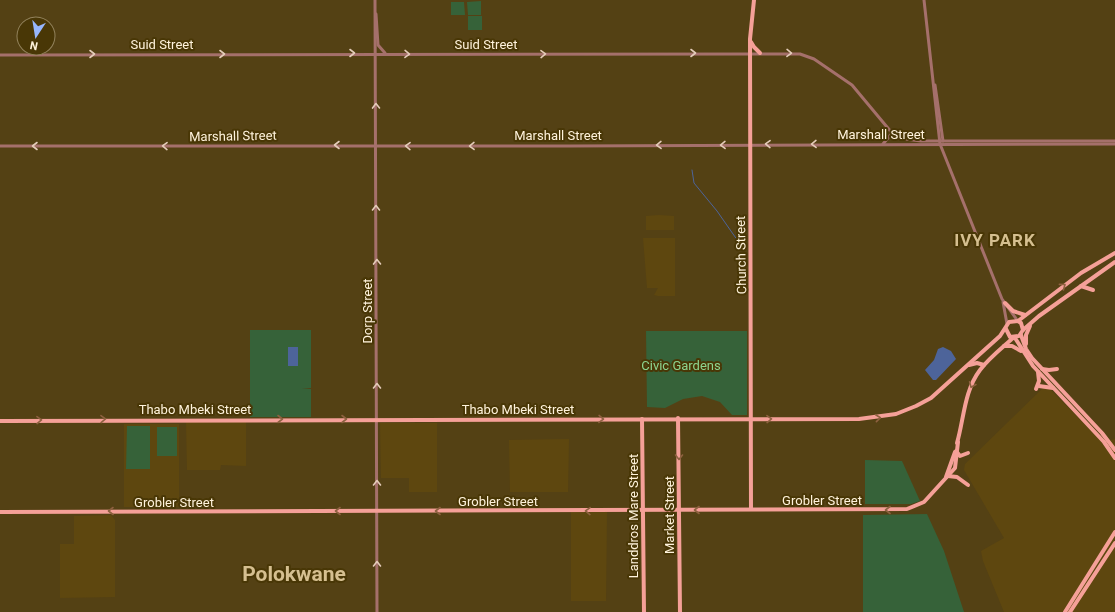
<svg xmlns="http://www.w3.org/2000/svg" width="1115" height="612" font-family="Roboto,sans-serif">
<style>
.built{fill:#5e470f}
.green{fill:#366239}
.water{fill:#4d649a}
.lines{fill:none;stroke-linecap:round;stroke-linejoin:round}
.stream{stroke:#4d649a;stroke-width:1}
.minor{stroke:#a5706b;stroke-width:3}
.major{stroke:#f5a098;stroke-width:4}
.oneway{stroke:#e4ccba}
.oneway2{stroke:#8e6140}
.labels{text-anchor:middle;dominant-baseline:central;stroke-width:4;stroke-linejoin:round;paint-order:stroke}
.street-label{font-size:13px;fill:#fff3dc;stroke:#493706}
.park-label{font-size:13px;fill:#8cd48f;stroke:#493706}
.district-label{font-size:17px;font-weight:bold;letter-spacing:1px;fill:#d5bf90;stroke:#493706}
.town-label{font-size:21px;font-weight:bold;fill:#d5bf90;stroke:#493706}
</style>
<rect width="100%" height="100%" fill="#544114"/>
<g class="built">
<path d="M659,215L674,216V230H646V216Z"/>
<path d="M643,238H675V296H658L654,295L658,288H647Z"/>
<path d="M1046,385L1102,442L1115,439V612H1004L983,561L981,551L1004,538L964,470L965,464Z"/>
<path d="M186,422H246V466L221,465L220,470H187Z"/>
<path d="M380,423H437V492H409V478H381Z"/>
<rect x="124" y="424" width="55" height="83"/>
<path d="M569,439L568,492H510L509,440Z"/>
<path d="M571,511H607L606,601H571Z"/>
<path d="M111,515L115,520V597L60,598V544H74V516Z"/>
</g>
<g class="green">
<path d="M481,1V15H468L467,2Z"/>
<path d="M451,2H464L465,15H451Z"/>
<rect x="468" y="16" width="14" height="14"/>
<path d="M250,330H311V388L302,389H311V417H250Z"/>
<path d="M646,331H747V415H732L720,402L702,396L683,399L665,408L647,407Z"/>
<path d="M127,426H150V469H126Z"/>
<rect x="157" y="427" width="20" height="29"/>
<path d="M865,460L902,461L920,501L911,504H865Z"/>
<path d="M927,514L944,551L964,612H863V515Z"/>
</g>
<g class="water">
<rect x="288" y="347" width="10" height="19"/>
<path d="M943,347L951,351L956,359L936,380H933L925,370L934,360L938,349Z"/>
</g>
<g class="lines">
<path class="stream" d="M692,170L694,183L717,211L740,244"/>
<g class="minor">
<path d="M375,0L377,612"/>
<path d="M924,0L940,144L1002,299L1017,320"/>
<path d="M376,14L378,45L385,53"/>
<path d="M0,55L800,54L814,59L852,85L892,133L905,139L921,141H1115"/>
<path d="M935,85L943,141"/>
<path d="M883,144L892,133"/>
<path d="M0,146H569L1115,144"/>
<path d="M1003,302L1007,324"/>
</g>
<g class="major">
<path d="M751,42L754,47L760,53"/>
<path d="M1081,286L1093,290"/>
<path d="M1005,303L1013,311L1025,315"/>
<path d="M1018,321L1021,323L1023,330"/>
<path d="M1006,329L1010,337L1019,336L1023,330L1039,316L1115,262"/>
<path d="M1021,335L1026,349L1032,358L1102,433L1115,450"/>
<path d="M1015,338L1033,366L1104,442L1115,458"/>
<path d="M1026,344V335L1030,326"/>
<path d="M1004,346H1012L1021,351"/>
<path d="M969,365L977,363L984,365"/>
<path d="M1042,369L1049,370L1057,369"/>
<path d="M1039,386L1053,388"/>
<path d="M1036,389L1039,381L1038,372"/>
<path d="M678,418L680,612"/>
<path d="M642,419L644,612"/>
<path d="M0,421L859,419L896,414L916,406L931,398L1000,336L1009,322L1018,321L1081,273L1115,253"/>
<path d="M957,443C964,419 964,391 980,370C989,358 1002,348 1013,338"/>
<path d="M956,451L960,456L968,453"/>
<path d="M948,476L957,477L968,485"/>
<path d="M946,477L955,452"/>
<path d="M751,509L750,39L754,0"/>
<path d="M0,512L907,509L924,502L955,468L958,442"/>
<path d="M1065,612L1115,532"/>
<path d="M1070,612L1115,543"/>
</g>
</g>
<defs><path id="oneway-chevron" d="M-2-3.5L2.5 0L-2 3.5" fill="none" stroke-width="1.6" stroke-linecap="round" stroke-linejoin="round"/></defs>
<g class="oneway">
<use href="#oneway-chevron" transform="translate(352 53)"/>
<use href="#oneway-chevron" transform="translate(693 53)"/>
<use href="#oneway-chevron" transform="translate(789 53) rotate(1)"/>
<use href="#oneway-chevron" transform="translate(92 54)"/>
<use href="#oneway-chevron" transform="translate(222 54)"/>
<use href="#oneway-chevron" transform="translate(407 54) rotate(1)"/>
<use href="#oneway-chevron" transform="translate(543 54) rotate(-1)"/>
<use href="#oneway-chevron" transform="translate(376 106) rotate(-91)"/>
<use href="#oneway-chevron" transform="translate(768 144) rotate(-179)"/>
<use href="#oneway-chevron" transform="translate(814 144) rotate(179)"/>
<use href="#oneway-chevron" transform="translate(337 145) rotate(180)"/>
<use href="#oneway-chevron" transform="translate(659 145) rotate(179)"/>
<use href="#oneway-chevron" transform="translate(723 145) rotate(179)"/>
<use href="#oneway-chevron" transform="translate(35 146) rotate(180)"/>
<use href="#oneway-chevron" transform="translate(165 146) rotate(-179)"/>
<use href="#oneway-chevron" transform="translate(408 146) rotate(-179)"/>
<use href="#oneway-chevron" transform="translate(472 146) rotate(179)"/>
<use href="#oneway-chevron" transform="translate(376 208) rotate(-90)"/>
<use href="#oneway-chevron" transform="translate(377 262) rotate(-91)"/>
<use href="#oneway-chevron" transform="translate(377 386) rotate(-90)"/>
<use href="#oneway-chevron" transform="translate(377 483) rotate(-90)"/>
<use href="#oneway-chevron" transform="translate(377 564) rotate(-90)"/>
</g>
<g class="oneway2">
<use href="#oneway-chevron" transform="translate(1063 286) rotate(-36)"/>
<use href="#oneway-chevron" transform="translate(972 385) rotate(113)"/>
<use href="#oneway-chevron" transform="translate(878 418) rotate(-6)"/>
<use href="#oneway-chevron" transform="translate(103 419) rotate(-1)"/>
<use href="#oneway-chevron" transform="translate(280 419)"/>
<use href="#oneway-chevron" transform="translate(344 419)"/>
<use href="#oneway-chevron" transform="translate(601 419) rotate(1)"/>
<use href="#oneway-chevron" transform="translate(769 419) rotate(-1)"/>
<use href="#oneway-chevron" transform="translate(39 420) rotate(-1)"/>
<use href="#oneway-chevron" transform="translate(679 457) rotate(90)"/>
<use href="#oneway-chevron" transform="translate(697 510) rotate(-180)"/>
<use href="#oneway-chevron" transform="translate(888 510) rotate(-180)"/>
<use href="#oneway-chevron" transform="translate(111 511) rotate(180)"/>
<use href="#oneway-chevron" transform="translate(338 511) rotate(-180)"/>
<use href="#oneway-chevron" transform="translate(438 511) rotate(-180)"/>
<use href="#oneway-chevron" transform="translate(588 511) rotate(-178)"/>
</g>
<g class="labels">
<g class="street-label">
<text x="162" y="44">Suid Street</text>
<text x="486" y="44">Suid Street</text>
<text x="881" y="134">Marshall Street</text>
<text x="558" y="135">Marshall Street</text>
<text transform="translate(233 136) rotate(-1)">Marshall Street</text>
<text transform="translate(741 255) rotate(-91)">Church Street</text>
<text transform="translate(367 311) rotate(-90)">Dorp Street</text>
<text x="195" y="409">Thabo Mbeki Street</text>
<text x="518" y="409">Thabo Mbeki Street</text>
<text x="822" y="500">Grobler Street</text>
<text x="498" y="501">Grobler Street</text>
<text x="174" y="502">Grobler Street</text>
<text transform="translate(669 515) rotate(-90)">Market Street</text>
<text transform="translate(633 516) rotate(-90)">Landdros Mare Street</text>
</g>
<g class="park-label">
<text x="681" y="365">Civic Gardens</text>
</g>
<g class="district-label">
<text x="995" y="240">IVY PARK</text>
</g>
<g class="town-label">
<text x="294" y="574">Polokwane</text>
</g>
</g>
<g transform="translate(36 36) rotate(192)"><circle r="19" fill="#493706" stroke="#92825c"/>
<path d="M0-3L7 15L0 10L-7 15Z" fill="#96b6fd"/>
<text y="-6" font-size="11" font-weight="bold" text-anchor="middle" fill="#fff3dc">N</text>
</g>
</svg>
